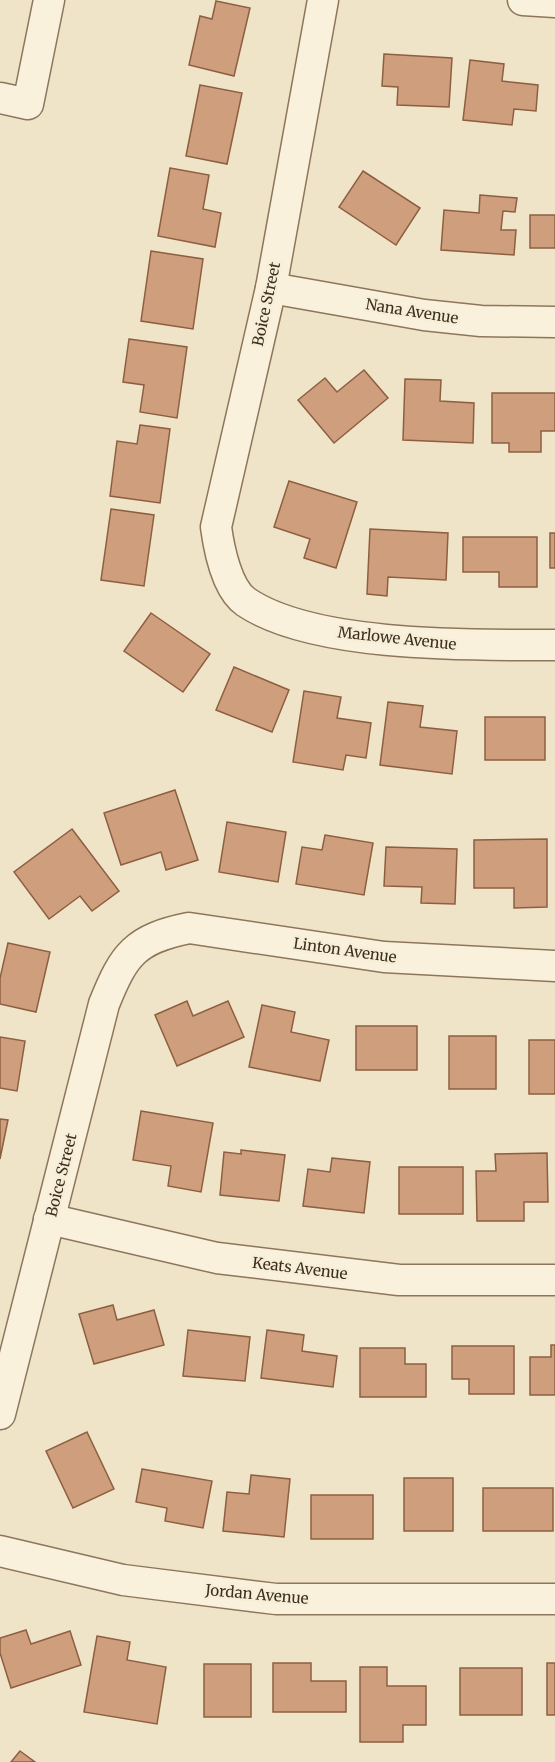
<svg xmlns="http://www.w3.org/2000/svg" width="555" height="1762" font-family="Merriweather,serif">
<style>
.building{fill:#cf9f7d;stroke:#8d5f41;stroke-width:1.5}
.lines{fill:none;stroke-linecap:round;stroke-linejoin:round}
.minor-casing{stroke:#8d765c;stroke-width:33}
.minor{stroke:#faf1dc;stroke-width:30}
.labels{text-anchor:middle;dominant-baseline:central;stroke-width:5;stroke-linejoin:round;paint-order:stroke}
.street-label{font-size:15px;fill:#3d2e20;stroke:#f7eed8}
</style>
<rect width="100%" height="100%" fill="#f0e4c8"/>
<g class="building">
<path d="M216,1L250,8L234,76L189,65L200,16L212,19Z"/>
<path d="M384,54L452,58L449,107L397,105L398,87L382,86Z"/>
<path d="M470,60L504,64L502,81L538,85L536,111L514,109L512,125L463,120Z"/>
<path d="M200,85L242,93L227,164L186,156Z"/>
<path d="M170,168L209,175L203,209L221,213L215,247L158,236Z"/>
<path d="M363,171L420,208L396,245L339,207Z"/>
<path d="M480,195L517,198L515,212L503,211L501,230H516L514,255L441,250L444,210L479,213Z"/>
<rect x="530" y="215" width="25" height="33"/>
<path d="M151,251L203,259L193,329L141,321Z"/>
<path d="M129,339L187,347L177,418L140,412L144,385L123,382Z"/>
<path d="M364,370L388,398L334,443L298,400L325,378L337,392Z"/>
<path d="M405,379L441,380L440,401L474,403L473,443L403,440Z"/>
<path d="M492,393H555V431H541V452H509V443H492Z"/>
<path d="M140,425L170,429L160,503L110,496L117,441L137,444Z"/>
<path d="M289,481L357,502L336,568L304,558L310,539L274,527Z"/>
<path d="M111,509L154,515L144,586L101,580Z"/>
<path d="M370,529L448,533L446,580L388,577L387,596L367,594Z"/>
<rect x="550" y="533" width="5" height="35"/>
<path d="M463,537H537V587H499V572H463Z"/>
<path d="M151,613L210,654L183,692L124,651Z"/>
<path d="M234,667L289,690L272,732L216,710Z"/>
<path d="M304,691L341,697L337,718L371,723L366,758L346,755L343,770L293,762Z"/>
<path d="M388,702L423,706L420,727L457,731L452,774L380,765Z"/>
<rect x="485" y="717" width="60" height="43"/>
<path d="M175,790L198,860L166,870L161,852L121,865L104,813Z"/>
<path d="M227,822L286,832L278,882L219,872Z"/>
<path d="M72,829L119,891L92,911L80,896L49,919L14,872Z"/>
<path d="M325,835L373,843L364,895L296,884L302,847L322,850Z"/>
<path d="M547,839V907L514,908V888H474V840Z"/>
<path d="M386,847L457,849L455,904L421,903L422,887L384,886Z"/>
<path d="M8,943L50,952L36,1012L0,1004V978Z"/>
<path d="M187,1001L193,1016L228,1001L244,1037L177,1066L155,1015Z"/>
<path d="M262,1005L295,1012L291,1032L329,1040L320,1081L249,1067Z"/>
<rect x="356" y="1026" width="61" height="44"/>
<rect x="449" y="1036" width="47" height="53"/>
<path d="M0,1037L25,1041L17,1091L0,1088Z"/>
<rect x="529" y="1040" width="26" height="54"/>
<path d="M141,1111L213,1123L201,1192L168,1186L171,1166L133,1160Z"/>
<path d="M0,1119L8,1120L0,1159Z"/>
<path d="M241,1150L285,1155L279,1201L220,1195L224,1152L241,1154Z"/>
<path d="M547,1153L548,1202H524V1221H477L476,1171H496L495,1154Z"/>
<path d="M332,1158L370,1162L364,1213L303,1206L308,1169L330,1172Z"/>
<rect x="399" y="1167" width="64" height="47"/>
<path d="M113,1305L117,1320L154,1310L164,1345L94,1364L79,1314Z"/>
<path d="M188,1330L250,1337L245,1381L183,1376Z"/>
<path d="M267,1330L304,1335L302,1351L337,1356L333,1387L261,1378Z"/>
<path d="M551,1345H555V1395H530V1357H551Z"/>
<path d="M452,1346H514V1394H469V1379H452Z"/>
<path d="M360,1348H405V1364H426V1397H360Z"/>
<path d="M87,1432L114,1489L73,1508L46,1451Z"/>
<path d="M142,1469L212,1481L203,1528L165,1521L167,1508L136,1502Z"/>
<path d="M251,1475L290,1479L284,1537L223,1531L227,1492L249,1494Z"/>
<rect x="404" y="1478" width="49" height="53"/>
<rect x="483" y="1488" width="70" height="43"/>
<rect x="311" y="1495" width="62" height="44"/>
<path d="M26,1630L31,1644L70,1631L81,1665L11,1688L0,1653V1638Z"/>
<path d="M97,1636L130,1642L127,1660L166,1667L157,1724L84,1712Z"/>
<path d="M273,1663H311V1681H346V1712H273Z"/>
<rect x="547" y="1663" width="8" height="52"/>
<rect x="204" y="1664" width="47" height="53"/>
<path d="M360,1667H387V1686H426V1725H403V1742H360Z"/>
<rect x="460" y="1668" width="62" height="47"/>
<path d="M20,1751L35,1762H11Z"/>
</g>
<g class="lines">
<defs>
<g id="minor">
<path d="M323,0L271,288L216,527C219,549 227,589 246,602C314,648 474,645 555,645"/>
<path d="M523,0L555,2"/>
<path d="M0,98L28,104L49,0"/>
<path d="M271,288L424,315L481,321L555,322"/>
<path d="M49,1219L217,1258L399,1280H555"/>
<path d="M0,1414L104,1004C124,954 135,939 189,928L384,957L555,966"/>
<path d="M0,1551L123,1580L276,1599H555"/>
</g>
</defs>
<use href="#minor" class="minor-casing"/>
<use href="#minor" class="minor"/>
</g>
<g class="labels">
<g class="street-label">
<text transform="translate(266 304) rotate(-78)">Boice Street</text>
<text transform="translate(412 311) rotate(9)">Nana Avenue</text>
<text transform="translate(397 638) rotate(6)">Marlowe Avenue</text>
<text transform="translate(345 950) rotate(8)">Linton Avenue</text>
<text transform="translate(61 1175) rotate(-76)">Boice Street</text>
<text transform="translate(300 1268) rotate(7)">Keats Avenue</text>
<text transform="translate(257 1594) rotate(5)">Jordan Avenue</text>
</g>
</g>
</svg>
